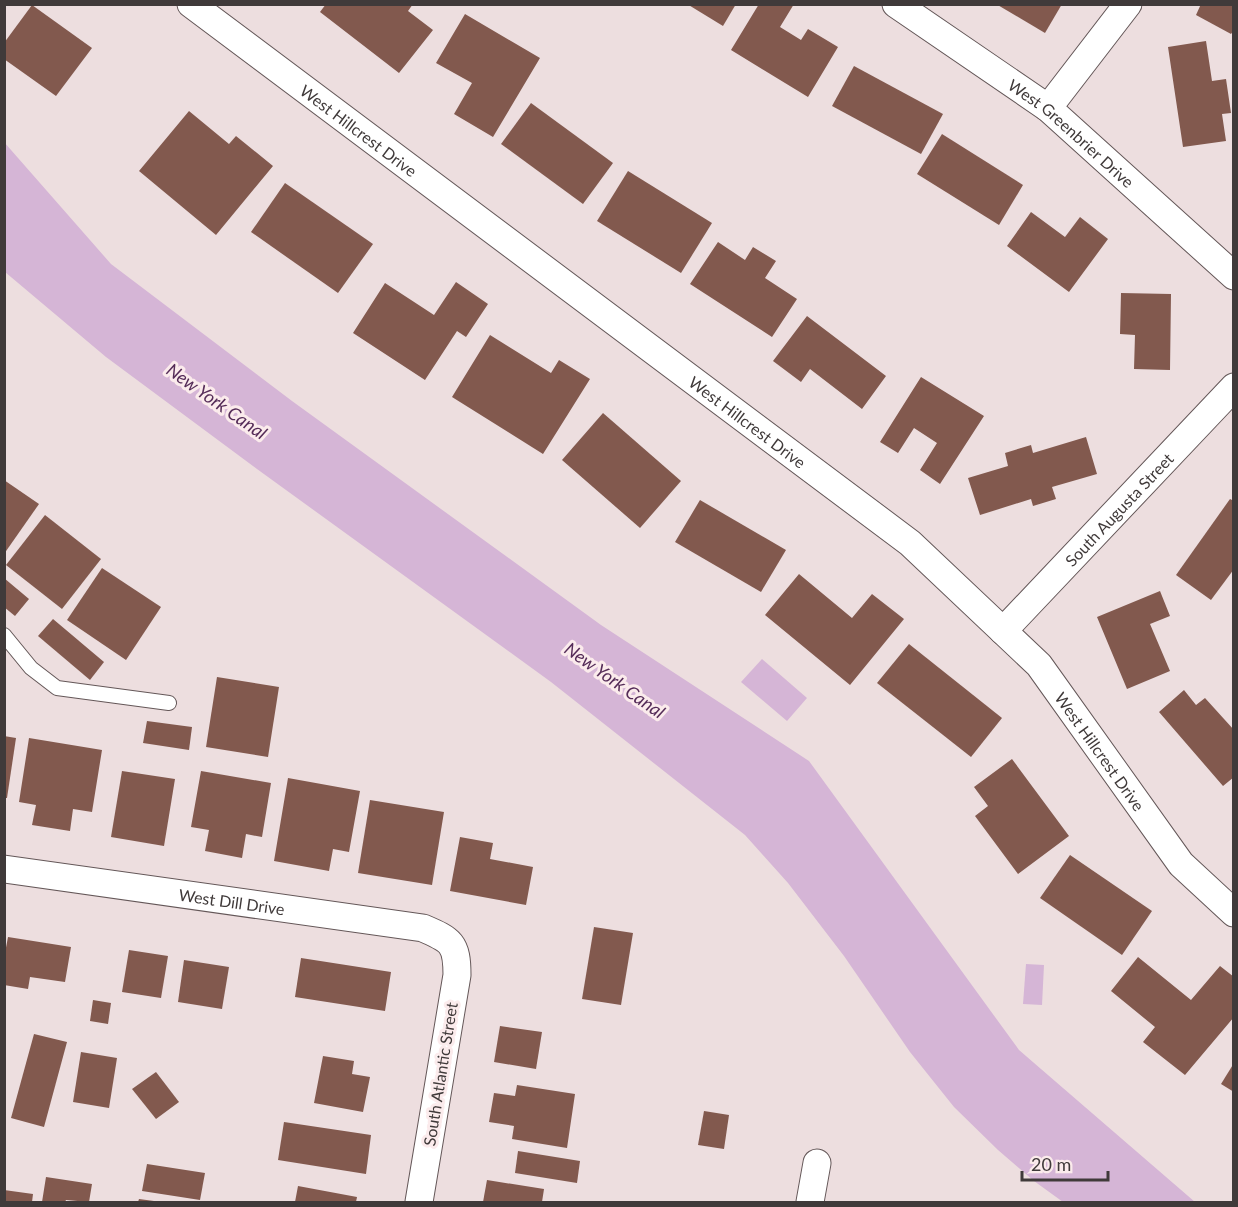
<svg xmlns="http://www.w3.org/2000/svg" width="1238" height="1207" font-family="Lato,sans-serif">
<style>
.water{fill:#d5b5d6}
.building{fill:#82594e}
.lines{fill:none;stroke-linecap:round;stroke-linejoin:round}
.service-casing{stroke:#645758;stroke-width:16}
.minor-casing{stroke:#645758;stroke-width:29}
.service{stroke:#fff;stroke-width:14}
.minor{stroke:#fff;stroke-width:27}
.labels{text-anchor:middle;dominant-baseline:central;stroke-width:6;stroke-linejoin:round;paint-order:stroke}
.street-label{font-size:16px;fill:#403a3a;stroke:#fbebec}
.water-label{font-size:18px;font-style:italic;fill:#552c58;stroke:#fbebec}
</style>
<rect width="100%" height="100%" fill="#eddedf"/>
<g class="water">
<path d="M4,142L111,264L292,401L601,625L809,761L1019,1050L1195,1202H1063L1034,1181L998,1150L954,1107L910,1052L844,956L788,883L745,835L551,682L257,469L106,357L5,272Z"/>
<path d="M762,659L807,698L787,721L741,682Z"/>
<path d="M1026,964L1044,965L1042,1005L1023,1004Z"/>
</g>
<g class="building">
<path d="M326,4H413L408,11L433,30L399,73L320,12Z"/>
<path d="M687,4H736L723,26Z"/>
<path d="M759,4H794L780,27L801,40L808,29L838,47L808,97L731,50Z"/>
<path d="M996,4H1062L1045,33Z"/>
<path d="M1201,4H1234V30L1231,34L1196,15Z"/>
<path d="M32,5L92,48L56,96L4,59V43Z"/>
<path d="M465,14L540,58L493,137L454,114L472,83L436,63Z"/>
<path d="M1206,41L1212,81L1226,79L1231,113L1222,114L1226,141L1183,147L1168,47Z"/>
<path d="M854,66L943,114L921,154L832,106Z"/>
<path d="M531,103L613,163L583,204L501,144Z"/>
<path d="M189,111L229,144L236,136L273,166L216,235L139,171Z"/>
<path d="M942,134L1023,185L999,225L917,174Z"/>
<path d="M628,171L712,223L681,273L597,221Z"/>
<path d="M285,183L373,244L338,293L251,232Z"/>
<path d="M1031,212L1065,237L1080,217L1108,239L1069,292L1007,246Z"/>
<path d="M718,242L745,260L753,247L776,261L765,278L797,299L772,337L690,284Z"/>
<path d="M456,282L488,304L466,337L457,331L425,380L353,333L385,283L434,315Z"/>
<path d="M1121,293L1171,294L1170,370L1134,369L1135,335L1120,334Z"/>
<path d="M807,316L886,376L862,409L810,369L801,382L773,361Z"/>
<path d="M490,335L551,373L559,360L590,379L543,454L452,397Z"/>
<path d="M921,377L984,416L940,484L920,470L937,443L914,428L898,453L880,442Z"/>
<path d="M603,413L681,481L640,528L562,460Z"/>
<path d="M1086,437L1097,474L1052,487L1056,499L1033,506L1031,499L980,515L968,478L1008,466L1005,453L1031,445L1033,453Z"/>
<path d="M4,480L39,504L4,554Z"/>
<path d="M1230,499L1234,501V569L1211,600L1176,575Z"/>
<path d="M700,500L786,550L761,592L675,542Z"/>
<path d="M45,515L101,559L62,609L6,565Z"/>
<path d="M102,568L161,607L126,660L67,620Z"/>
<path d="M799,574L852,618L872,594L904,619L850,685L765,615Z"/>
<path d="M4,578L29,599L15,616L4,607Z"/>
<path d="M1160,591L1170,616L1150,624L1170,671L1127,689L1097,617Z"/>
<path d="M53,619L104,662L90,680L38,636Z"/>
<path d="M909,644L1002,718L971,757L877,683Z"/>
<path d="M217,677L279,687L268,757L206,747Z"/>
<path d="M1184,690L1196,705L1205,698L1234,730V777L1223,786L1159,712Z"/>
<path d="M147,721L192,727L189,750L143,743Z"/>
<path d="M4,736L16,738L7,798H4Z"/>
<path d="M29,738L102,750L92,812L73,809L70,831L32,825L36,805L19,802Z"/>
<path d="M1012,759L1069,836L1018,874L975,816L988,806L974,787Z"/>
<path d="M122,771L175,779L164,846L111,837Z"/>
<path d="M201,771L271,783L262,837L246,834L242,858L205,851L209,830L191,827Z"/>
<path d="M288,778L360,791L349,852L333,849L329,871L274,861Z"/>
<path d="M370,800L444,812L432,885L358,873Z"/>
<path d="M460,837L493,843L490,859L533,867L526,905L450,891Z"/>
<path d="M1070,855L1152,911L1122,955L1040,898Z"/>
<path d="M594,927L633,933L621,1005L582,999Z"/>
<path d="M8,937L71,947L65,982L30,977L28,989L4,985V958Z"/>
<path d="M129,950L168,956L161,998L122,992Z"/>
<path d="M1138,957L1191,1000L1220,966L1234,977V1017L1185,1075L1143,1042L1155,1027L1111,991Z"/>
<path d="M301,958L391,972L385,1011L295,997Z"/>
<path d="M184,960L229,967L222,1009L178,1002Z"/>
<path d="M93,1000L111,1003L108,1024L90,1021Z"/>
<path d="M500,1026L542,1032L536,1069L494,1062Z"/>
<path d="M34,1034L67,1042L44,1127L11,1118Z"/>
<path d="M81,1052L117,1058L109,1108L73,1102Z"/>
<path d="M323,1056L354,1061L352,1074L370,1077L363,1112L314,1103Z"/>
<path d="M1234,1063V1092L1221,1084Z"/>
<path d="M156,1072L179,1102L156,1119L132,1089Z"/>
<path d="M517,1085L575,1094L567,1148L512,1139L514,1126L489,1122L494,1093L515,1096Z"/>
<path d="M704,1111L729,1115L724,1149L698,1145Z"/>
<path d="M284,1122L371,1135L366,1174L278,1160Z"/>
<path d="M518,1151L580,1161L577,1183L515,1173Z"/>
<path d="M147,1164L205,1173L200,1200L142,1191Z"/>
<path d="M46,1177L92,1184L89,1202L66,1200L65,1202H42Z"/>
<path d="M487,1180L544,1189L542,1202H483Z"/>
<path d="M298,1186L357,1197L356,1202H295Z"/>
<path d="M4,1190L33,1194L32,1202H4Z"/>
<path d="M139,1199L154,1201L153,1202H138Z"/>
</g>
<g class="lines">
<defs>
<path id="service" d="M4,635L31,668L57,688L169,703"/>
<g id="minor">
<path id="s1" d="M191,4L910,543L1039,665L1181,864L1234,913"/>
<path id="s2" d="M896,4L1048,108L1234,276"/>
<path d="M1048,108L1128,4"/>
<path id="s3" d="M1003,631L1234,387"/>
<path id="s4" d="M4,869L423,928C451,940 457,943 457,975L419,1202"/>
<path d="M810,1202L817,1163"/>
</g>
</defs>
<use href="#service" class="service-casing"/>
<use href="#minor" class="minor-casing"/>
<use href="#service" class="service"/>
<use href="#minor" class="minor"/>
</g>
<g class="labels">
<g class="street-label">
<text stroke="none"><textPath href="#s1" startOffset="210">West Hillcrest Drive</textPath></text>
<text stroke="none"><textPath href="#s2" startOffset="218">West Greenbrier Drive</textPath></text>
<text stroke="none"><textPath href="#s1" startOffset="696">West Hillcrest Drive</textPath></text>
<text stroke="none"><textPath href="#s3" startOffset="168">South Augusta Street</textPath></text>
<text stroke="none"><textPath href="#s1" startOffset="1182">West Hillcrest Drive</textPath></text>
<text stroke="none"><textPath href="#s4" startOffset="230">West Dill Drive</textPath></text>
<text transform="translate(440 1074) rotate(-81)">South Atlantic Street</text>
</g>
<g class="water-label">
<text transform="translate(217 401) rotate(35)">New York Canal</text>
<text transform="translate(615 680) rotate(35)">New York Canal</text>
</g>
</g>
<rect width="1238" height="1207" fill="none" stroke="#403a3a" stroke-width="12"/>
<path d="M1022 1171v9h86v-9" fill="none" stroke="#403a3a" stroke-width="3"/>
<text x="1031" y="1171" font-size="18" fill="#403a3a" stroke="#fbebec" stroke-width="4.5" paint-order="stroke">20 m</text>
</svg>
